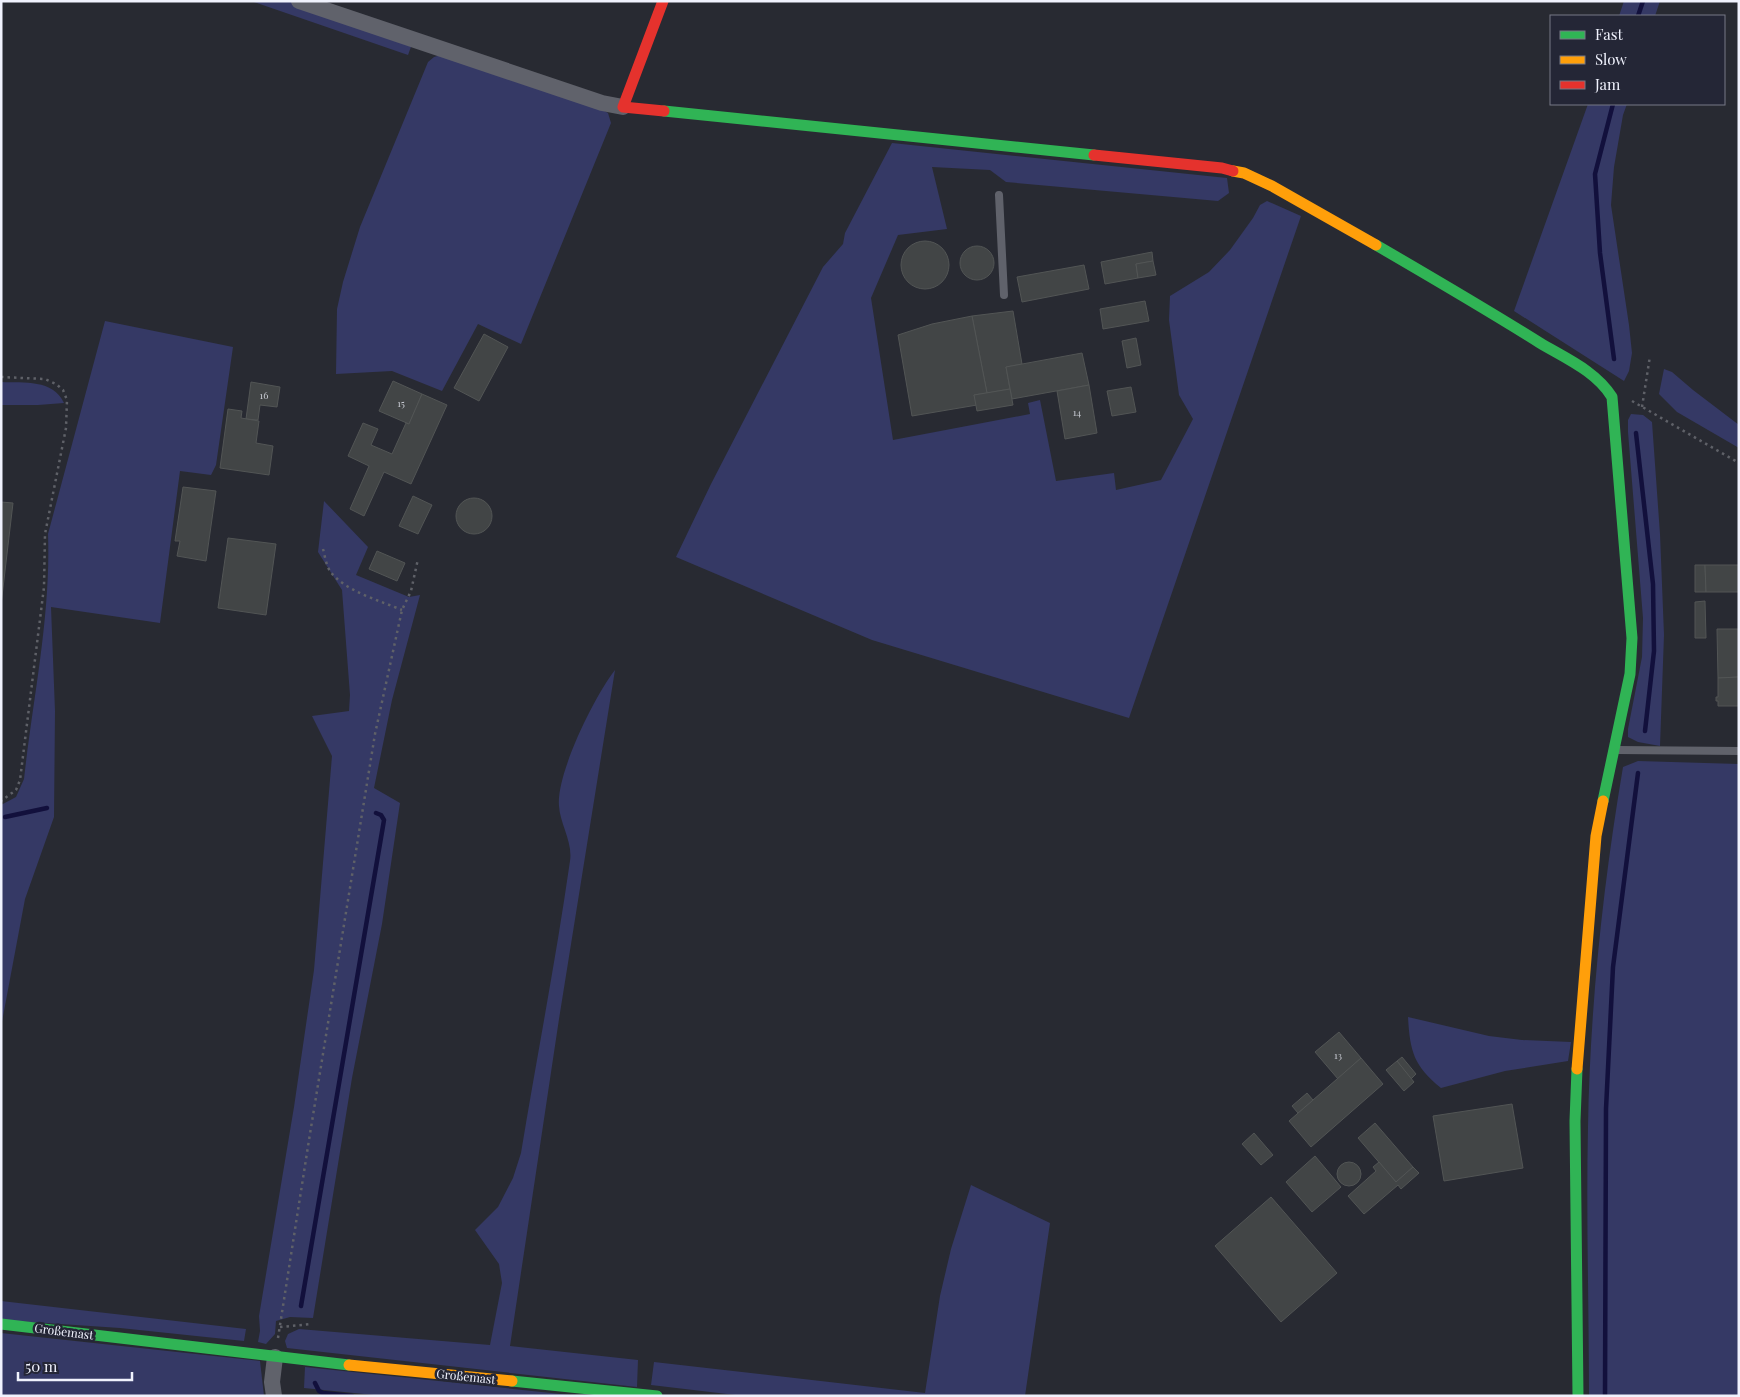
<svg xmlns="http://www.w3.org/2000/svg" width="1740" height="1397" font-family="'Playfair Display',serif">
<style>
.green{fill:#353965}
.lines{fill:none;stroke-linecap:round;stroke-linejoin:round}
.stream{stroke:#12103c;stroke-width:4.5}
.building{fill:#424546;stroke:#525555}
.path{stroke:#5f6168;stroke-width:2.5;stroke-dasharray:2.5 4;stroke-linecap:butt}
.lane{stroke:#60626b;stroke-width:8}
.street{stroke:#60626b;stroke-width:16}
.fast{stroke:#30b455;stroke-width:11}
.slow{stroke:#ff9f0a;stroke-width:11}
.jam{stroke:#e5322d;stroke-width:11}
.labels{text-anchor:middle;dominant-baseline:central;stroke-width:5;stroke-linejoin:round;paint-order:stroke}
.number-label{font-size:10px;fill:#c4c7cf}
.street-label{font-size:12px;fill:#f0f2fd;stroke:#242636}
</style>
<rect width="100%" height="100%" fill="#282a32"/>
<g class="green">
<path d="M251,1H288L412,44L408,55Z"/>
<path d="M1624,1H1660L1655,16H1619Z"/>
<path d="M441,55L599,108L608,113L611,123L521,344L478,324L442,391L392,371L336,374L337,309L343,282L360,227L428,62L434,57Z"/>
<path d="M1588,104H1627L1623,115L1614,167L1611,205L1629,325L1632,353L1629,371L1624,381L1514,311Z"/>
<path d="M892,143L1227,178L1229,193L1218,201L1006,182L990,170L932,167L947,229L898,235L871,298L893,440L1030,414L1028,403L1040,400L1056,481L1114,473L1116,490L1161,480L1193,419L1179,395L1169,320L1170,296L1209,272L1230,250L1253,218L1260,205L1267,201L1301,216L1129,718L872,640L676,557L711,484L823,267L843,244L845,233Z"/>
<path d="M105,321L233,347L216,465L211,475L180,471L160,623L51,607L55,711L54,817L25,899L1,1027V805L16,797L24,779C33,698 51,615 48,534Z"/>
<path d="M1664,369L1672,372L1693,390L1739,425V448L1677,412L1659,394Z"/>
<path d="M1,382C24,383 53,379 64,403L38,405H1Z"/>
<path d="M1631,414L1643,415L1652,422L1660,534L1664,635L1660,746L1638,742L1628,737V729L1642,657L1643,618L1628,432V420Z"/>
<path d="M324,501L368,547L356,575L409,597L420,595L392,700L374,788L400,803L382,924L352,1078L313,1318L290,1317L276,1321L275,1334L266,1344L258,1342L260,1331L259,1316L294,1107L314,970L332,756L312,716L349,711L350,695L342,590L318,552Z"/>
<path d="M615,670L559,1019L510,1346L638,1360L637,1387L287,1348L285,1341L288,1334L299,1329L490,1345L502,1283L499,1264L475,1230L498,1207L513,1178L521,1153C537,1056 556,959 570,861C573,842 560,824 559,806C556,774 595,695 615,670Z"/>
<path d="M1638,761L1739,764V1396H1589C1589,1306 1586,1217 1588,1127C1590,1007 1603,885 1623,767Z"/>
<path d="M1408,1017L1489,1036L1522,1040L1571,1042L1568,1061L1505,1071L1441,1088C1414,1066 1410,1052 1408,1017Z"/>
<path d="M971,1185L1050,1223L1025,1396H744L651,1385L654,1362L925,1393L940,1296L951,1249Z"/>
<path d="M1,1301L246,1329L244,1341L120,1328L1,1320Z"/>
<path d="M1,1333L260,1361L264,1396H1Z"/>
<path d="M305,1367L580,1396H384L304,1388Z"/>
</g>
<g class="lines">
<g class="stream">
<path d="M1638,16L1643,1"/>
<path d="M1613,104L1595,174L1600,253L1614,359"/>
<path d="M1636,433L1653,584L1654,651L1645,731"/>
<path d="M5,817L47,808"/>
<path d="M301,1306L383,826L384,820L381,815L376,813"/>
<path d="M315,1383L319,1391L323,1393L352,1396"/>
<path d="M1605,1396L1606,1109L1613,967L1638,773"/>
</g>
</g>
<g class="building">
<circle cx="925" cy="265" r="24"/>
<circle cx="977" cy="263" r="17"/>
<path d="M1152,252L1153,261L1136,264L1138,278L1105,284L1101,262Z"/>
<path d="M1153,261L1156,275L1138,278L1136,264Z"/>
<path d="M1084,265L1089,289L1022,302L1017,277Z"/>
<path d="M1145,301L1149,321L1103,329L1100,309Z"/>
<path d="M1013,311L1022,364L1006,367L1010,389L987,393L972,316Z"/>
<path d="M972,316L987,393L974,395L977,405L912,416L898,335L932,324Z"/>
<path d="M484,334L508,347L479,401L454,388Z"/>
<path d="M1136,338L1141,365L1127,368L1122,341Z"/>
<path d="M1082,353L1089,385L1012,399L1006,367Z"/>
<path d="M393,381L422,394L409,424L379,411Z"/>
<path d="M251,382L280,387L277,407L260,405L258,420L246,419Z"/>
<path d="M1089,385L1097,433L1065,439L1057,391Z"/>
<path d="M1131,387L1136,412L1112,416L1107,391Z"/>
<path d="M1010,389L1013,405L977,411L974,395Z"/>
<path d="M422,394L447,405L411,484L384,472L364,516L350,509L369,466L348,456L363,423L378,429L371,445L392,454L406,423L409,424Z"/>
<path d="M228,409L242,411L241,418L259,421L256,443L273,446L269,475L220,468Z"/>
<path d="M183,487L216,491L206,561L177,556L180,541H175Z"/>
<path d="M413,496L432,505L418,534L399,526Z"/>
<circle cx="474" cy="516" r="18"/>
<path d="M1,502L13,503L1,605Z"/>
<path d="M228,538L276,544L266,615L218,608Z"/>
<path d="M377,551L405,563L397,581L369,569Z"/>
<path d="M1695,565H1705L1706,592H1695Z"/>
<path d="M1705,565H1739V592H1706Z"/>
<path d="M1705,601L1706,638H1695V602Z"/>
<path d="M1717,629H1739V677L1718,678Z"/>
<path d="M1739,677V706H1718V701H1716V697H1718V678Z"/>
<path d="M1339,1032L1361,1058L1338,1079L1315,1052Z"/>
<path d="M1402,1057L1416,1074L1411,1079L1397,1061Z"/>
<path d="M1361,1058L1383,1084L1311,1147L1289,1121Z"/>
<path d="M1397,1061L1414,1082L1404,1091L1386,1070Z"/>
<path d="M1307,1093L1313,1100L1298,1113L1292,1106Z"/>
<path d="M1512,1104L1523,1168L1444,1181L1433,1116Z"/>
<path d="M1375,1123L1413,1167L1396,1182L1358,1138Z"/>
<path d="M1254,1133L1273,1155L1261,1165L1242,1144Z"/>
<path d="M1315,1156L1341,1187L1312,1212L1286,1182Z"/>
<path d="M1379,1162L1396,1182L1413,1167L1419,1173L1401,1189L1398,1185L1364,1214L1348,1196L1376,1171L1373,1167Z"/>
<circle cx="1349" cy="1174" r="12"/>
<path d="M1271,1197L1337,1273L1281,1322L1215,1246Z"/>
</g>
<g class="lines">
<g class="path">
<path d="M1,377L45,379L56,384L63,390L67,400L66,428L45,534L44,587L20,780L16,790L1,801"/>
<path d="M1632,401L1739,463"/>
<path d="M1642,407L1650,356"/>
<path d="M323,549C325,556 326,565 330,571C344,591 381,601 402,610"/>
<path d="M280,1327L312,1324"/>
<path d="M278,1338L309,1140L375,734L402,610L411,591L418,559"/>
</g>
<g class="lane">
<path d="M999,195L1004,295"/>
<path d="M1616,750L1739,751"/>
</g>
<g class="street">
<path d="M299,1L602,103L623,107"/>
<path d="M274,1396L272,1382L275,1357"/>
</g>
<g class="fast">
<path d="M664,111L1094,155"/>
<path d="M1376,245C1431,277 1486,309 1540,343C1565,358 1596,371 1612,397L1632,638L1630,674L1603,801"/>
<path d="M1577,1069L1575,1121L1578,1396"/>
<path d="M1,1324L349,1365"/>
<path d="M512,1381L657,1396"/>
</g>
<g class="slow">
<path d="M1233,171L1244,173L1272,186L1376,245"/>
<path d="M1577,1069L1596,836L1603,801"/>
<path d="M349,1365L512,1381"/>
</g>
<g class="jam">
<path d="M663,1L623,107L664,111"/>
<path d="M1094,155L1222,168L1233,171"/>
</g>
</g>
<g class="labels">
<g class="number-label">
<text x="264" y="395">16</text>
<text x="401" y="403">15</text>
<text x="1077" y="412">14</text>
<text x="1338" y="1055">13</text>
</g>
<g class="street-label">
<text transform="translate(64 1331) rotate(7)">Großemast</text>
<text transform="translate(466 1376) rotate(6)">Großemast</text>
</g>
</g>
<rect width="1740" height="1397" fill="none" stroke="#f0f2fd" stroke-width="5"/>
<rect x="1550" y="15" width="175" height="90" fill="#242636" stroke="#767886"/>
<rect x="1560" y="31" width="25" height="8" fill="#30b455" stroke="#767886"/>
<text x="1595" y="40" font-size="15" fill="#f0f2fd">Fast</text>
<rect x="1560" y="56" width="25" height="8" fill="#ff9f0a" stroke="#767886"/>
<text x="1595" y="65" font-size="15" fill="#f0f2fd">Slow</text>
<rect x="1560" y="81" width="25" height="8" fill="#e5322d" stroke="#767886"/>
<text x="1595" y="90" font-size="15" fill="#f0f2fd">Jam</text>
<path d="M18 1372v8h114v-8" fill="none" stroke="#f0f2fd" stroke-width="2.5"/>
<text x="25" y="1372" font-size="15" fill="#f0f2fd" stroke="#242636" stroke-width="4" paint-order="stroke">50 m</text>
</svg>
